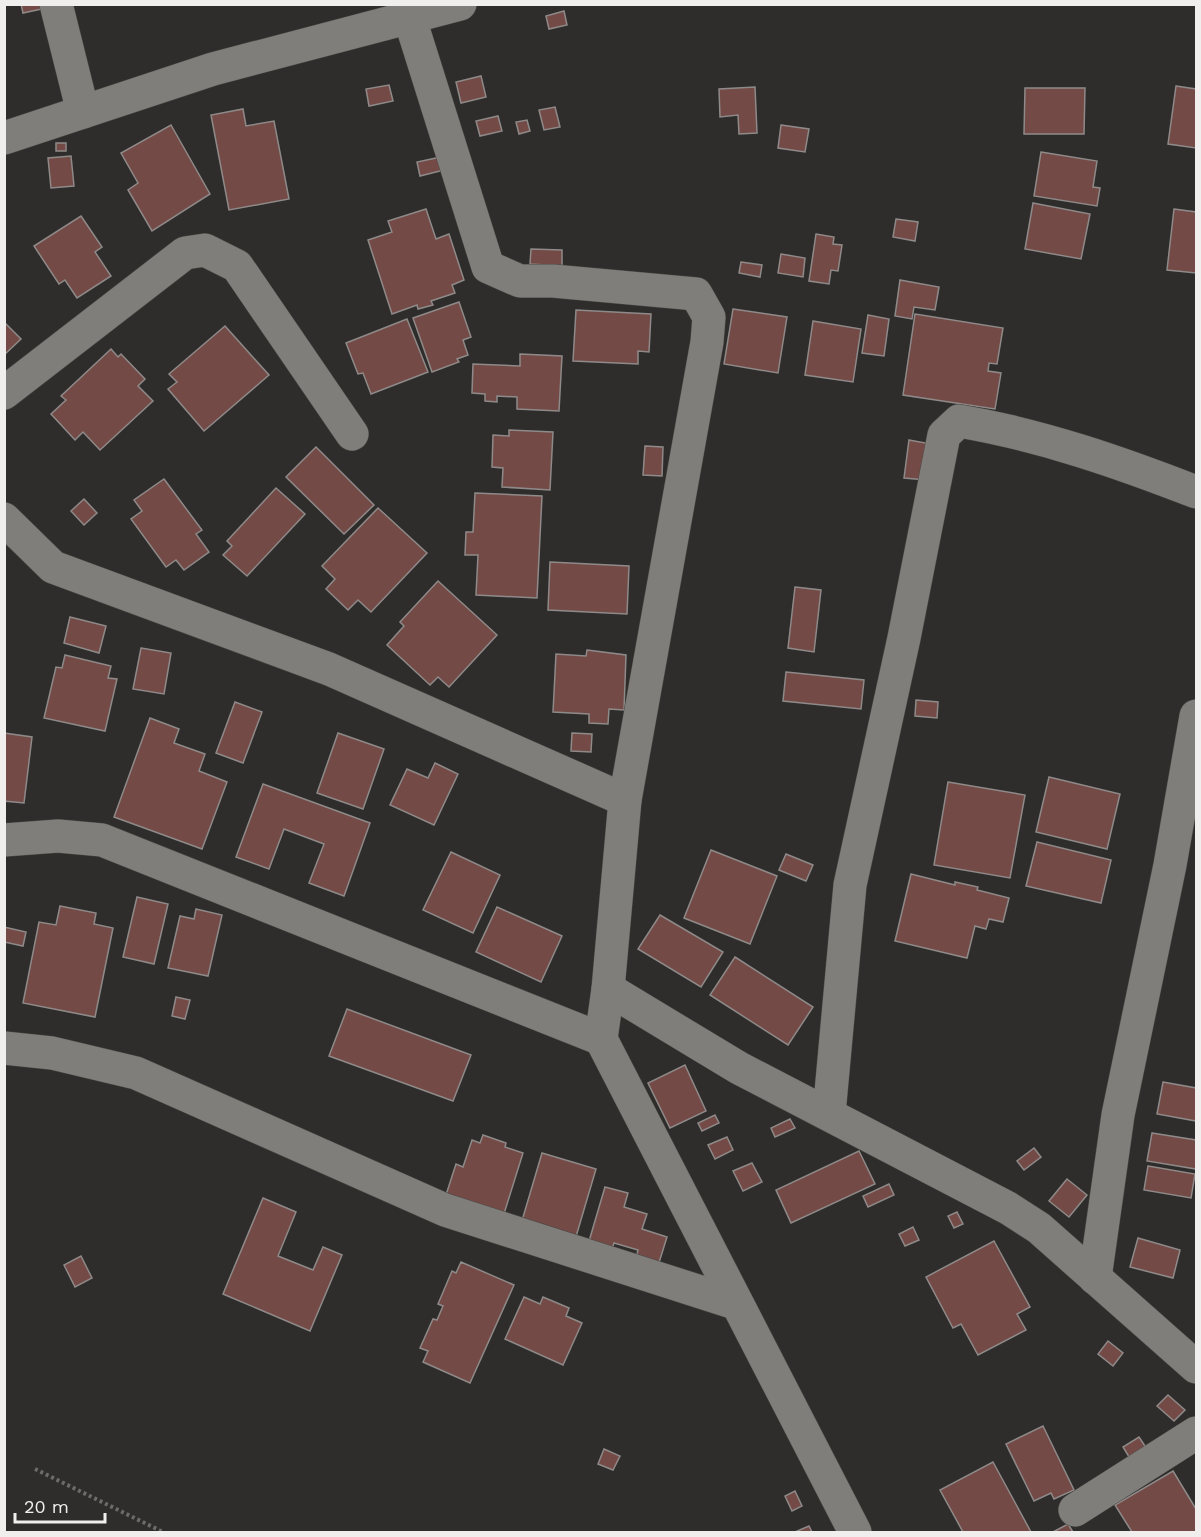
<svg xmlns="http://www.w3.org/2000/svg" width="1201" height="1537" font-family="'Work Sans',sans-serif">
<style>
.building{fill:#734a46;stroke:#8e8a89;stroke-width:1.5}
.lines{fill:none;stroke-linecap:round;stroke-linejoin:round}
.minor-casing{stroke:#4b4a47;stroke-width:34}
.path{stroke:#6d6b69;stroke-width:4;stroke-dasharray:3 3;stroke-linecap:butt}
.minor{stroke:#807e7b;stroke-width:33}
</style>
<rect width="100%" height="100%" fill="#2f2d2b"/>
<g class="building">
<path d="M21,4H41L42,9L23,13Z"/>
<path d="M564,11L567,25L549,29L546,16Z"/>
<path d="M481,76L486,97L461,103L456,82Z"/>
<path d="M389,85L393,101L369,106L366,89Z"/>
<path d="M1176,86L1196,89V148L1168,144Z"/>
<path d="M755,87L757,133L739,134L738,115L720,117L719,89Z"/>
<path d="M1025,88H1085L1084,134H1024Z"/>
<path d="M555,107L560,127L544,130L539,110Z"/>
<path d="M243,109L246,126L274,121L289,199L229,210L211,115Z"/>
<path d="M498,116L502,131L480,136L476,121Z"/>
<path d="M527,120L530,131L519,134L516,122Z"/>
<path d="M171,125L210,194L152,231L128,190L138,183L121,153Z"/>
<path d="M781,125L809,129L805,152L778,148Z"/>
<rect x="56" y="143" width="10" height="8"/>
<path d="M1041,152L1097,161L1093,187L1100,188L1097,206L1034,196Z"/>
<path d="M71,156L74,186L51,188L48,158Z"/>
<path d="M441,157L444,170L420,176L417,162Z"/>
<path d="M1033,203L1090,214L1081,259L1025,249Z"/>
<path d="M426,209L436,239L449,234L464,280L452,285L455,293L431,301L433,305L418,309L417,305L392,314L368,240L392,232L388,221Z"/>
<path d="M1174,209L1196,212V273L1167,270Z"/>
<path d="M81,216L102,247L95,252L111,276L77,298L65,280L59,284L34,246Z"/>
<path d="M896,219L918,222L915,241L893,237Z"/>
<path d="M816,234L834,237L833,244L842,245L838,271L831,270L829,284L809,281Z"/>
<path d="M531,249L562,250V266L530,264Z"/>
<path d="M781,254L805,258L803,277L778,273Z"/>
<path d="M741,262L762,265L760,277L739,273Z"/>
<path d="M900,280L939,287L935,310L914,307L912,319L895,316Z"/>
<path d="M459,302L471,337L463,340L468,355L457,359L459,362L432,372L413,318Z"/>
<path d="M733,309L787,317L778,373L724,364Z"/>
<path d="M576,310L651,314L649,352L638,351V364L573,361Z"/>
<path d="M915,314L1003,328L997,364L989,363L988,371L1001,373L995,409L903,395Z"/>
<path d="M868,315L889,319L884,356L862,353Z"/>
<path d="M407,319L428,372L371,394L363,373L358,374L346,343Z"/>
<path d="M813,321L861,329L853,382L805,375Z"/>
<path d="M4,322L21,339L4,355Z"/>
<path d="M225,326L269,375L204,431L168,389L177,382L169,374Z"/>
<path d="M111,349L118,357L121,354L145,379L138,386L153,401L100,450L83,432L75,440L51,414L66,400L61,396Z"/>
<path d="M520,354L562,356L559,411L517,409V397L497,396V402L485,401V394L472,393L473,364L520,366Z"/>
<path d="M509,430L553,432L550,490L502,487L503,468L492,467L493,435L509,436Z"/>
<path d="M909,440L931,444L926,480L904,478Z"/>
<path d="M645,446L663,447L662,476L643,475Z"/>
<path d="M316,447L374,505L344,534L286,477Z"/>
<path d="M164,479L202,530L196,534L209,552L184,570L176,560L166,567L131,519L142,511L134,500Z"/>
<path d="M276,488L305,514L247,576L223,555L232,546L227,541Z"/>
<path d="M475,493L542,496L537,598L476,595L478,555H465L466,532H473Z"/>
<path d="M84,499L97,513L84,525L71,511Z"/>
<path d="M378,508L427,553L371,612L358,600L348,610L326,589L335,579L322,566Z"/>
<path d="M550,562L629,566L627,614L548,610Z"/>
<path d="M438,581L497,635L449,687L438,677L430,685L387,645L404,626L400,622Z"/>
<path d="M795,587L821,590L814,652L788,648Z"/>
<path d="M70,617L106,626L99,653L64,643Z"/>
<path d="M141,648L171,653L164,694L133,689Z"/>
<path d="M587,650L626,655L624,710L609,709L608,724L589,723V714L553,712L556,654L586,656Z"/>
<path d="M65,655L111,666L108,678L117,679L105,731L44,718L56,667L62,668Z"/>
<path d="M786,672L864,680L861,709L783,701Z"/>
<path d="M916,700L938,702L937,718L915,716Z"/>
<path d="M235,702L262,712L243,763L216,753Z"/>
<path d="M150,718L179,729L174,743L205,754L199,771L227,782L202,849L114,817Z"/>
<path d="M4,733L32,737L24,803L4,801Z"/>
<path d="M338,733L384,749L363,809L317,793Z"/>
<path d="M572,733L592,734L591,752L571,751Z"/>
<path d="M435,763L458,774L434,825L390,805L407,769L428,778Z"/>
<path d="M1049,777L1120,794L1107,849L1036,832Z"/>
<path d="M948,782L1025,795L1010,878L934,865Z"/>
<path d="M263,784L370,823L344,896L309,883L324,844L284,829L269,869L236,857Z"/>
<path d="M1037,842L1111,860L1101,903L1026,886Z"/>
<path d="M711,850L777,876L750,944L684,918Z"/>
<path d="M451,852L500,875L473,933L423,910Z"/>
<path d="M786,854L813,865L806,881L779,870Z"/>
<path d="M911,874L955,885V882L978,887L977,890L1009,898L1003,922L989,919L986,929L975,926L967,958L895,941Z"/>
<path d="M137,897L168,904L154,964L123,957Z"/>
<path d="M60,906L96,913L94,924L113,928L95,1017L23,1003L39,922L56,925Z"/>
<path d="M497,907L562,936L541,982L476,952Z"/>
<path d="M196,909L222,915L208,976L168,968L180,916L194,919Z"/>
<path d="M660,915L723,952L701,987L638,949Z"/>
<path d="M4,927L26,932L23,946L4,942Z"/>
<path d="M735,957L813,1007L788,1045L710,995Z"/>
<path d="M176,997L190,1000L185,1019L172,1016Z"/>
<path d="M347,1009L471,1055L453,1101L329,1056Z"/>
<path d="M685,1065L706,1111L670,1128L648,1083Z"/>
<path d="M1163,1082L1196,1088V1121L1157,1114Z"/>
<path d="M715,1115L719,1123L702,1131L698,1123Z"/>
<path d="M790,1119L795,1128L775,1137L771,1128Z"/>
<path d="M1152,1133L1196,1140V1169L1147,1161Z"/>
<path d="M483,1135L506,1143L505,1147L523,1153L503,1217L445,1198L456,1164L463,1167L472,1140L480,1143Z"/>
<path d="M727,1137L733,1150L715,1159L708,1145Z"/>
<path d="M1034,1148L1041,1157L1024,1170L1017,1161Z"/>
<path d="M859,1151L875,1184L791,1223L776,1190Z"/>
<path d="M542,1153L596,1169L575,1240L521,1224Z"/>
<path d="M752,1163L762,1182L743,1191L733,1171Z"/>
<path d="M1148,1166L1195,1174L1191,1198L1144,1190Z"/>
<path d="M1067,1179L1087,1195L1069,1217L1049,1201Z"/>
<path d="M889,1184L894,1195L868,1207L863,1196Z"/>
<path d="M605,1187L628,1193L624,1207L647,1214L642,1229L667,1237L657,1269L635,1262L638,1250L614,1243L610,1255L587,1248Z"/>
<path d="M263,1198L296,1212L278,1256L313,1270L323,1247L342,1255L310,1331L223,1294Z"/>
<path d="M957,1212L963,1224L954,1228L948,1216Z"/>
<path d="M913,1227L919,1240L905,1246L899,1234Z"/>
<path d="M1138,1238L1180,1250L1173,1278L1130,1267Z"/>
<path d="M994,1241L1030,1307L1017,1314L1026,1330L978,1355L961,1324L953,1328L926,1277Z"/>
<path d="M81,1256L92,1278L75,1287L64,1265Z"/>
<path d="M461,1262L514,1285L470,1383L423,1362L428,1351L420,1348L433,1319L437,1320L443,1306L438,1304L452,1271L456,1273Z"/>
<path d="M524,1297L540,1304L543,1297L569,1308L566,1316L582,1323L563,1365L505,1339Z"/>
<path d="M1108,1341L1123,1353L1113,1366L1098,1354Z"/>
<path d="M1168,1395L1185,1410L1174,1421L1157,1406Z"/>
<path d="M1043,1426L1074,1490L1054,1499L1051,1493L1034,1501L1006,1444Z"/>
<path d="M1139,1437L1151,1455L1134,1465L1123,1447Z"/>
<path d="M604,1449L620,1456L613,1470L598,1464Z"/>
<path d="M993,1462L1031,1532H963L940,1490Z"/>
<path d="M1173,1471L1196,1509V1532H1132L1115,1505Z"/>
<path d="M795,1491L802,1506L792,1511L785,1496Z"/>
<path d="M1068,1524L1073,1532H1053Z"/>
<path d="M809,1526L812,1532H795Z"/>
</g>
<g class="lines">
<defs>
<g id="minor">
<path d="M56,4L83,112"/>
<path d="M410,19L488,267L520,281H553L696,294L709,317L707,342L625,800L608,989L601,1039L855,1532"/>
<path d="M4,138L213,69L460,4"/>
<path d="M4,393L185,253L205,250L237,266L352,434"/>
<path d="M4,519L53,567L329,669L625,800"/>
<path d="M4,840L58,836L102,840L601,1039"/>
<path d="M608,989L739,1068L1008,1208L1039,1228L1196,1367"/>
<path d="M4,1048L52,1053L136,1073L445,1210L735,1303"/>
<path d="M829,1114L850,885L904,638L944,435L959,421C1041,435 1119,462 1196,492"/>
<path d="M1095,1278L1118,1115L1170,865L1196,716"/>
<path d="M1075,1510L1196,1433"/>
</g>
</defs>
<use href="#minor" class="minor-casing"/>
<path class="path" d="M35,1469L163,1532"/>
<use href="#minor" class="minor"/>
</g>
<rect width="1201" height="1537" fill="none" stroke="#f0efed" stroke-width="12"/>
<path d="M15 1513v9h90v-9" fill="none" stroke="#f0efed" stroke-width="3"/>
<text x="24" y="1513" font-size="18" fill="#f0efed" stroke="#2f2d2b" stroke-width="4.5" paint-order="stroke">20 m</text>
</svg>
